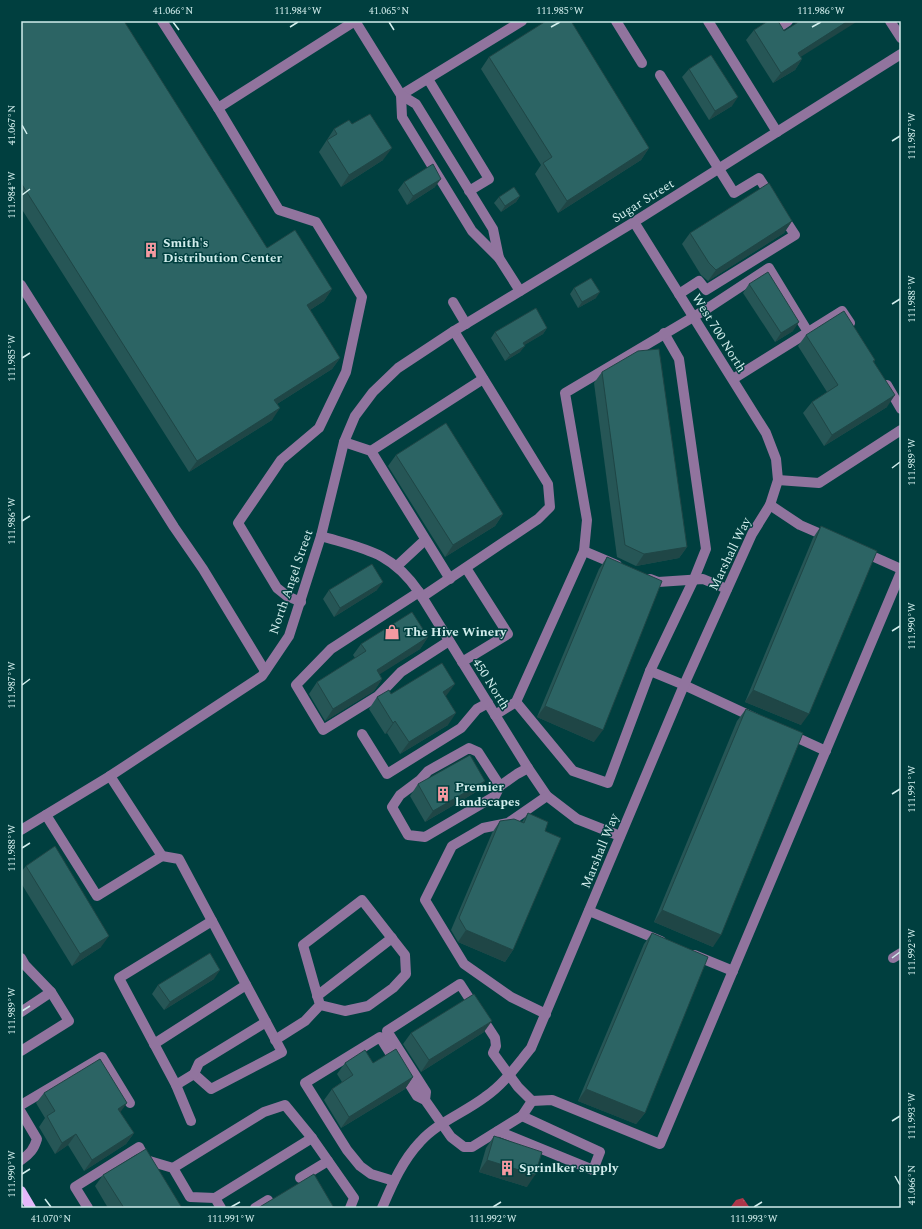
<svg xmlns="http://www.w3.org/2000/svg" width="922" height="1229" font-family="Spectral,serif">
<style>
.water{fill:url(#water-ripples)}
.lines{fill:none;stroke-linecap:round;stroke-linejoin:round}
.minor{stroke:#91749e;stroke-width:10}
.major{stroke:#e5b7fa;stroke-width:10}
.wall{fill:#265656}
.shaded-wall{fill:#1f4646}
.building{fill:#2c6464;stroke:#1f4646}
.ticks{fill:none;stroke:#d1edec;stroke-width:1.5}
.labels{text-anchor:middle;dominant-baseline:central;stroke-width:3;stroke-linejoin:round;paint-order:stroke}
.street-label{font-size:13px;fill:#d1edec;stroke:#003f3f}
.poi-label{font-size:13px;font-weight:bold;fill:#d1edec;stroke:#003f3f;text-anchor:start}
.neatline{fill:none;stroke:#d1edec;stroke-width:1.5}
.ticks-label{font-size:10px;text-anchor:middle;fill:#d1edec}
</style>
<defs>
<pattern id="water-ripples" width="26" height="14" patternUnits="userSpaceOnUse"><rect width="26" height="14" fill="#ad3649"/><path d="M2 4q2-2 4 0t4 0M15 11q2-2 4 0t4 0" fill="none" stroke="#bb5d6c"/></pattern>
</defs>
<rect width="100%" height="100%" fill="#003f3f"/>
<path class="water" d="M743,1198L750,1208H730L736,1200Z"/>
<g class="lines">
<g class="minor">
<path d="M162,21L218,108L279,210L316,222L362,297L346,372L319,428L281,460L238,523L277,588L287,596L301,602"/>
<path d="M616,21L642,63"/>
<path d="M708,21L777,132"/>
<path d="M890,21L901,38"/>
<path d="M782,25L788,21"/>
<path d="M660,75L734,193L759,178L772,198"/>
<path d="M428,79L489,179L469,191"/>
<path d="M401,95L402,117L472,231L499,258L520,291"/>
<path d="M401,95L522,21"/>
<path d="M218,108L355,21L401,95L416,104L493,229L499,258"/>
<path d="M21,285L174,527L203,569L265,671"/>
<path d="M679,294L699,281L706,290L795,235L782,215"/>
<path d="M453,302L466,324"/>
<path d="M733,379L842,311L850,323"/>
<path d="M887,385L901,409"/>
<path d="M344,442L371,451L450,579"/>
<path d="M371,451L483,379"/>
<path d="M778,480L819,483L901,430"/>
<path d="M770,505L800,525L830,538"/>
<path d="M321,536C365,549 392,552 419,592L528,768L547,796L577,819L620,836"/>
<path d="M584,551L617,565"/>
<path d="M863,552L901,569"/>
<path d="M397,566L425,540"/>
<path d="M650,579L658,582L703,579L727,589"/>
<path d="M419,592L331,649L296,685L323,730L378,696L401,672L449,641"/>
<path d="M422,597L538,519L550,507L548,484L454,331"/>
<path d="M462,662L508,634L466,568"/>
<path d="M650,671L684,685L755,718"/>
<path d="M516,702L573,771L608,783L650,671L694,579L706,549L679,359L664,333"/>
<path d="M495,715L516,702L584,551L587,520L565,393L705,310L769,268L808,332"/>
<path d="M362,734L387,774L461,728L477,709L488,703"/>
<path d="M789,734L826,751"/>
<path d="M500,786L478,752L469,748L428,771L420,780L400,795L392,807L408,835L425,837L495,796L500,786L517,774L528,768"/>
<path d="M46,815L97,896L162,856L110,776"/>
<path d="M21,830L110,776L262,676L289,636L321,536L344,442L355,416L373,392L398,368L454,331L634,222L901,54"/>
<path d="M162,856L179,859L282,1052L211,1089L194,1074L176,1085"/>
<path d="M589,911L661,941"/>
<path d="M694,955L733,971"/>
<path d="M21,958L25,965L51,992L69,1021L21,1051"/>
<path d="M893,958L901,953"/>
<path d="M317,996L392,938"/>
<path d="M21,1012L51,992"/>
<path d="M546,1014L511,997L464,964L425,900L452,846L483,828L508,823L547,796"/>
<path d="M275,1040L305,1021L320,1005L303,945L362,900L405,955L406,974L393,988L368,1006L345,1011L320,1005"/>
<path d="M154,1044L246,985"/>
<path d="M194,1074L199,1063L266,1022"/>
<path d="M532,1101L552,1100L660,1144L901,572"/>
<path d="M21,1105L102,1057L130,1103"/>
<path d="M21,1112L37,1139C34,1149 30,1154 21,1160"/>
<path d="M191,1121L176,1085L119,978L212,921"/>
<path d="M498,1131L593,1170L600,1152L522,1116"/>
<path d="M173,1168L264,1112L285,1105L312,1138L354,1198L350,1208"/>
<path d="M300,1178L328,1161"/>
<path d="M394,1181L371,1174L360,1166L347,1150L305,1083L380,1037L417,1096L425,1100L451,1137L464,1147H472L522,1116L532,1101L518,1087L493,1053L496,1046L495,1038L460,984L387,1031L426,1092L425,1100"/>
<path d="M215,1198L312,1138"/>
<path d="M88,1208L75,1187L139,1147L146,1160L173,1168L190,1197L215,1198L221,1208"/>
<path d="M255,1208L268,1200"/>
<path d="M382,1208C392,1185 402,1161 420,1142C438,1122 464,1113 485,1097C504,1084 517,1065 531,1048L684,685L752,534L770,505L778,480L776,459L766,433L634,222"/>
</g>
<path class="major" d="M21,1191L31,1208"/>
</g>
<g class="wall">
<path d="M21,21L267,248L332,289L324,301L310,310L340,358L332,369L277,404L272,420L189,472L21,208Z"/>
<path d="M754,30L784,31L802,59L795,70L773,83L746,40Z"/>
<path d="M489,57L649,148L641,160L558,213L535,174L541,165L481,69Z"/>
<path d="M689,69L732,106L709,120L682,77Z"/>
<path d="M352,124L383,160L341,187L319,152L334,129Z"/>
<path d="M404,182L435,187L407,205L398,190Z"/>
<path d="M520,196L516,202L501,212L494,203L499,197Z"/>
<path d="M792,221L784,233L708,281L701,275L682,244L690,233Z"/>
<path d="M749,284L793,331L775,342L743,293Z"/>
<path d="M574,288L596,298L578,308L570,294Z"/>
<path d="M547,328L543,334L524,345L520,352L505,361L491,338L495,332Z"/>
<path d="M806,335L875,360L874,362L887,407L824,446L803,413L812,402L827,392L798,346Z"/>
<path d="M602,372L687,547L679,558L636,566L617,557L594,383Z"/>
<path d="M396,455L503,514L495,526L445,557L388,466Z"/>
<path d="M821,526L801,725L745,702L813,538Z"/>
<path d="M607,557L594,742L537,717L599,569Z"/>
<path d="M329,590H377L334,617L323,599Z"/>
<path d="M428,637L420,649L379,674L382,679L374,691L325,721L309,694L317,682L355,658L353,655L361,644Z"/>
<path d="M391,694L446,696L445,697L448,725L400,754L387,733L385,734L369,709L377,697Z"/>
<path d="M746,709L713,947L654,922L737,721Z"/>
<path d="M485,781L476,792L425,822L410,796L418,784Z"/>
<path d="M528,813L545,831L513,950L505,962L458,942L451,930L492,833L500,821L522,822Z"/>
<path d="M26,866L101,947L72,966L21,883V872Z"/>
<path d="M652,933L645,1113L636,1124L578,1101L644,944Z"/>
<path d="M214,979L164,1010L152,994L158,985Z"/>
<path d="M484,1032L421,1072L403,1044L411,1033Z"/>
<path d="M345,1063H373L413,1077L405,1089L341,1128L324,1100L332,1089L342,1082L337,1074Z"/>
<path d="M44,1093L120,1112L134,1133L126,1144L84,1171L68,1145L55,1154L39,1127L45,1118L36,1103Z"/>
<path d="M494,1136L527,1187L479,1172L486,1148Z"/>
<path d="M103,1175L182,1208H108L95,1186Z"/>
</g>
<g class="shaded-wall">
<path d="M848,21H858L791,63L798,53Z"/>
<path d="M802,59L795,70L773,83L781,73Z"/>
<path d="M738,97L732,106L709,120L715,111Z"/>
<path d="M392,148L383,160L341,187L349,175Z"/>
<path d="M649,148L641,160L558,213L567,201Z"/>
<path d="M441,179L435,187L407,205L413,196Z"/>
<path d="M520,196L516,202L501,212L505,206Z"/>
<path d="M792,221L784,233L708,281L716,270Z"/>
<path d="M332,289L324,301L299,317L307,305Z"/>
<path d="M600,292L596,298L578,308L582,302Z"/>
<path d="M799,322L793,331L775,342L781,333Z"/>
<path d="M547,328L543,334L518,349L523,343Z"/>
<path d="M525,346L520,352L505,361L510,355Z"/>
<path d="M340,358L332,369L266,411L274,400Z"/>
<path d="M895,395L887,407L824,446L832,435Z"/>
<path d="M280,408L272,420L189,472L197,461Z"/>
<path d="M503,514L495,526L445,557L453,545Z"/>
<path d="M687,547L679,558L636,566L644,554Z"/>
<path d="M383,582L377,590L334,617L340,608Z"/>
<path d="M428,637L420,649L369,681L377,670Z"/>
<path d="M382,679L374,691L325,721L333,709Z"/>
<path d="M455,684L446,696L434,703L443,692Z"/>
<path d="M753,690L809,714L801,725L745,702Z"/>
<path d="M545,706L603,730L594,742L537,717Z"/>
<path d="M456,713L448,725L400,754L409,742Z"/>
<path d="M395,721L387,733L385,734L393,723Z"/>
<path d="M485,781L476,792L425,822L433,811Z"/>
<path d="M662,910L721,935L713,947L654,922Z"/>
<path d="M466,930L513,950L505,962L458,942Z"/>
<path d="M109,936L101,947L72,966L80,954Z"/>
<path d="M220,970L214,979L164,1010L170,1002Z"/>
<path d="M492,1021L484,1032L421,1072L429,1060Z"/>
<path d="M413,1077L405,1089L341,1128L349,1117Z"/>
<path d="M586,1089L645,1113L636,1124L578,1101Z"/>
<path d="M127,1103L119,1114L118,1109Z"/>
<path d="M134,1133L126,1144L84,1171L92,1160Z"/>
<path d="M76,1134L68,1145L55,1154L62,1143Z"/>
<path d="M487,1160L535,1175L527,1187L479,1172Z"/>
</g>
<g class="building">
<path d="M21,21H124L267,248L295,230L332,289L307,305L340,358L274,400L280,408L197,461L21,183Z"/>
<path d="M546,21H571L649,148L567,201L543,163L552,157L489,57Z"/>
<path d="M768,21H778L784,31L800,21H848L798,53L802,59L781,73L754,30Z"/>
<path d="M711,55L738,97L715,111L689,69Z"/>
<path d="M370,114L392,148L349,175L327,140L337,134L334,129L349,120L352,124Z"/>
<path d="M433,164L441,179L413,196L404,182Z"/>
<path d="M769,183L792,221L716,270L709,263L690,233Z"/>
<path d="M514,187L520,196L505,206L499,197Z"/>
<path d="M768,272L799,322L781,333L749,284Z"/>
<path d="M591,278L600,292L582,302L574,288Z"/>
<path d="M536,308L547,328L523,343L525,346L510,355L495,332Z"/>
<path d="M844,311L875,360L873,361L895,395L832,435L812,402L838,385L806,335Z"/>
<path d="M659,349L687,547L644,554L625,545L602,372L638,351Z"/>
<path d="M446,423L503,514L453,545L396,455Z"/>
<path d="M821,526L877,551L809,714L753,690Z"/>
<path d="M607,557L662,581L603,730L545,706Z"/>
<path d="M372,564L383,582L340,608L329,590Z"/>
<path d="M412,612L428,637L377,670L382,679L333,709L317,682L366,651L361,644Z"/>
<path d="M442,663L455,684L443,692L456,713L409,742L395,721L393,723L377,697L389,690L391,694Z"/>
<path d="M746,709L803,733L721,935L662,910Z"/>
<path d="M470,755L485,781L433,811L418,784Z"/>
<path d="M528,813L548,822L545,831L561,838L513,950L466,930L459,918L500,821L514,819L524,823Z"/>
<path d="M55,846L109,936L80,954L26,866Z"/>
<path d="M652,933L708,957L645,1113L586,1089Z"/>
<path d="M210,953L220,970L170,1002L158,985Z"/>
<path d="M474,994L492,1021L429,1060L411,1033Z"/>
<path d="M396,1049L413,1077L349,1117L332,1089L353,1075L345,1063L365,1050L373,1063Z"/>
<path d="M100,1059L127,1103L118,1109L134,1133L92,1160L76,1134L62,1143L47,1116L55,1111L44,1093Z"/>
<path d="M494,1136L542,1152L535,1175L487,1160Z"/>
<path d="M146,1149L182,1208H124L103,1175Z"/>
<path d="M314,1174L334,1208H258Z"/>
</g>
<path class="ticks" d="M173,22L179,30M389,22L394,30M290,27L298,22M551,27L560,22M812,27L821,22M22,125L27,134M892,141L900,136M22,195L30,189M892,304L900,299M22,358L30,353M892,468L900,462M22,521L30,516M892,631L900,626M22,685L30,679M892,794L900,789M22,848L30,843M892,958L900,952M22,1011L30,1006M892,1121L900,1116M22,1174L30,1169M895,1176L900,1185M45,1199L51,1207M231,1207L240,1202M493,1207L501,1202M754,1207L762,1202"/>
<defs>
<symbol id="building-bare" viewBox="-9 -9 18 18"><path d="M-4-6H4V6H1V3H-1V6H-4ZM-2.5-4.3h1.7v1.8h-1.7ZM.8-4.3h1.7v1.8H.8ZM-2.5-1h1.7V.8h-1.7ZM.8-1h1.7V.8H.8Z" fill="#f49aa1" stroke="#003f3f" stroke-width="2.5" paint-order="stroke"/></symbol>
<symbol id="shop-bare" viewBox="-9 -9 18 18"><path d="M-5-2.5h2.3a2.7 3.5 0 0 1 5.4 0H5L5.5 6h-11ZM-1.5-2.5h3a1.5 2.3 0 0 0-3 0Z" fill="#f49aa1" stroke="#003f3f" stroke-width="2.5" paint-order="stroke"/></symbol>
</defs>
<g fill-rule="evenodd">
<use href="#building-bare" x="140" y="239" width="22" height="22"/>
<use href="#shop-bare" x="381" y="621" width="22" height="22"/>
<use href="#building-bare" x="432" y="783" width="22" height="22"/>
<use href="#building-bare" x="496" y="1157" width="22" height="22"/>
</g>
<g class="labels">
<g class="street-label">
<text transform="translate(643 201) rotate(-32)">Sugar Street</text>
<text transform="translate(719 333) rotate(58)">West 700 North</text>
<text transform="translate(730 554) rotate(-64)">Marshall Way</text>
<text transform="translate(291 582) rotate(-71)">North Angel Street</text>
<text transform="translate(491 684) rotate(58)">450 North</text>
<text transform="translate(600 851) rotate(-68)">Marshall Way</text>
</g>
<g class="poi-label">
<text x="163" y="243">Smith's<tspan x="163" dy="15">Distribution Center</tspan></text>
<text x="404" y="632">The Hive Winery</text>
<text x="455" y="787">Premier<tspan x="455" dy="15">landscapes</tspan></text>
<text x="519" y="1168">Sprinlker supply</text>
</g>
</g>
<rect width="922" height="1229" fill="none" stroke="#003f3f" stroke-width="44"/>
<rect x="22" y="22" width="878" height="1185" class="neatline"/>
<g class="ticks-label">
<text x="173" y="14">41.066°N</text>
<text x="298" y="14">111.984°W</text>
<text x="389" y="14">41.065°N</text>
<text x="560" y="14">111.985°W</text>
<text x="821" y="14">111.986°W</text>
<text transform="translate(11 125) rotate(-90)" y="4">41.067°N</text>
<text transform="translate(911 136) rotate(-90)" y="4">111.987°W</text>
<text transform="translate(11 195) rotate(-90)" y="4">111.984°W</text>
<text transform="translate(911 299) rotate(-90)" y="4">111.988°W</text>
<text transform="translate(11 358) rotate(-90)" y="4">111.985°W</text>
<text transform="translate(911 462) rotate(-90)" y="4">111.989°W</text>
<text transform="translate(11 521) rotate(-90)" y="4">111.986°W</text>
<text transform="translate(911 626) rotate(-90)" y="4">111.990°W</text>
<text transform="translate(11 685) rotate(-90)" y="4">111.987°W</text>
<text transform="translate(911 789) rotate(-90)" y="4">111.991°W</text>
<text transform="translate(11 848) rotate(-90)" y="4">111.988°W</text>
<text transform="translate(911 952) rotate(-90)" y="4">111.992°W</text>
<text transform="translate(11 1011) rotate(-90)" y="4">111.989°W</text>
<text transform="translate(911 1116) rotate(-90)" y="4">111.993°W</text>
<text transform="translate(11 1174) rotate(-90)" y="4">111.990°W</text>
<text transform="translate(911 1185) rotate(-90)" y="4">41.066°N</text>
<text x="51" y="1222">41.070°N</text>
<text x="231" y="1222">111.991°W</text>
<text x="493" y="1222">111.992°W</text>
<text x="754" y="1222">111.993°W</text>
</g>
</svg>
